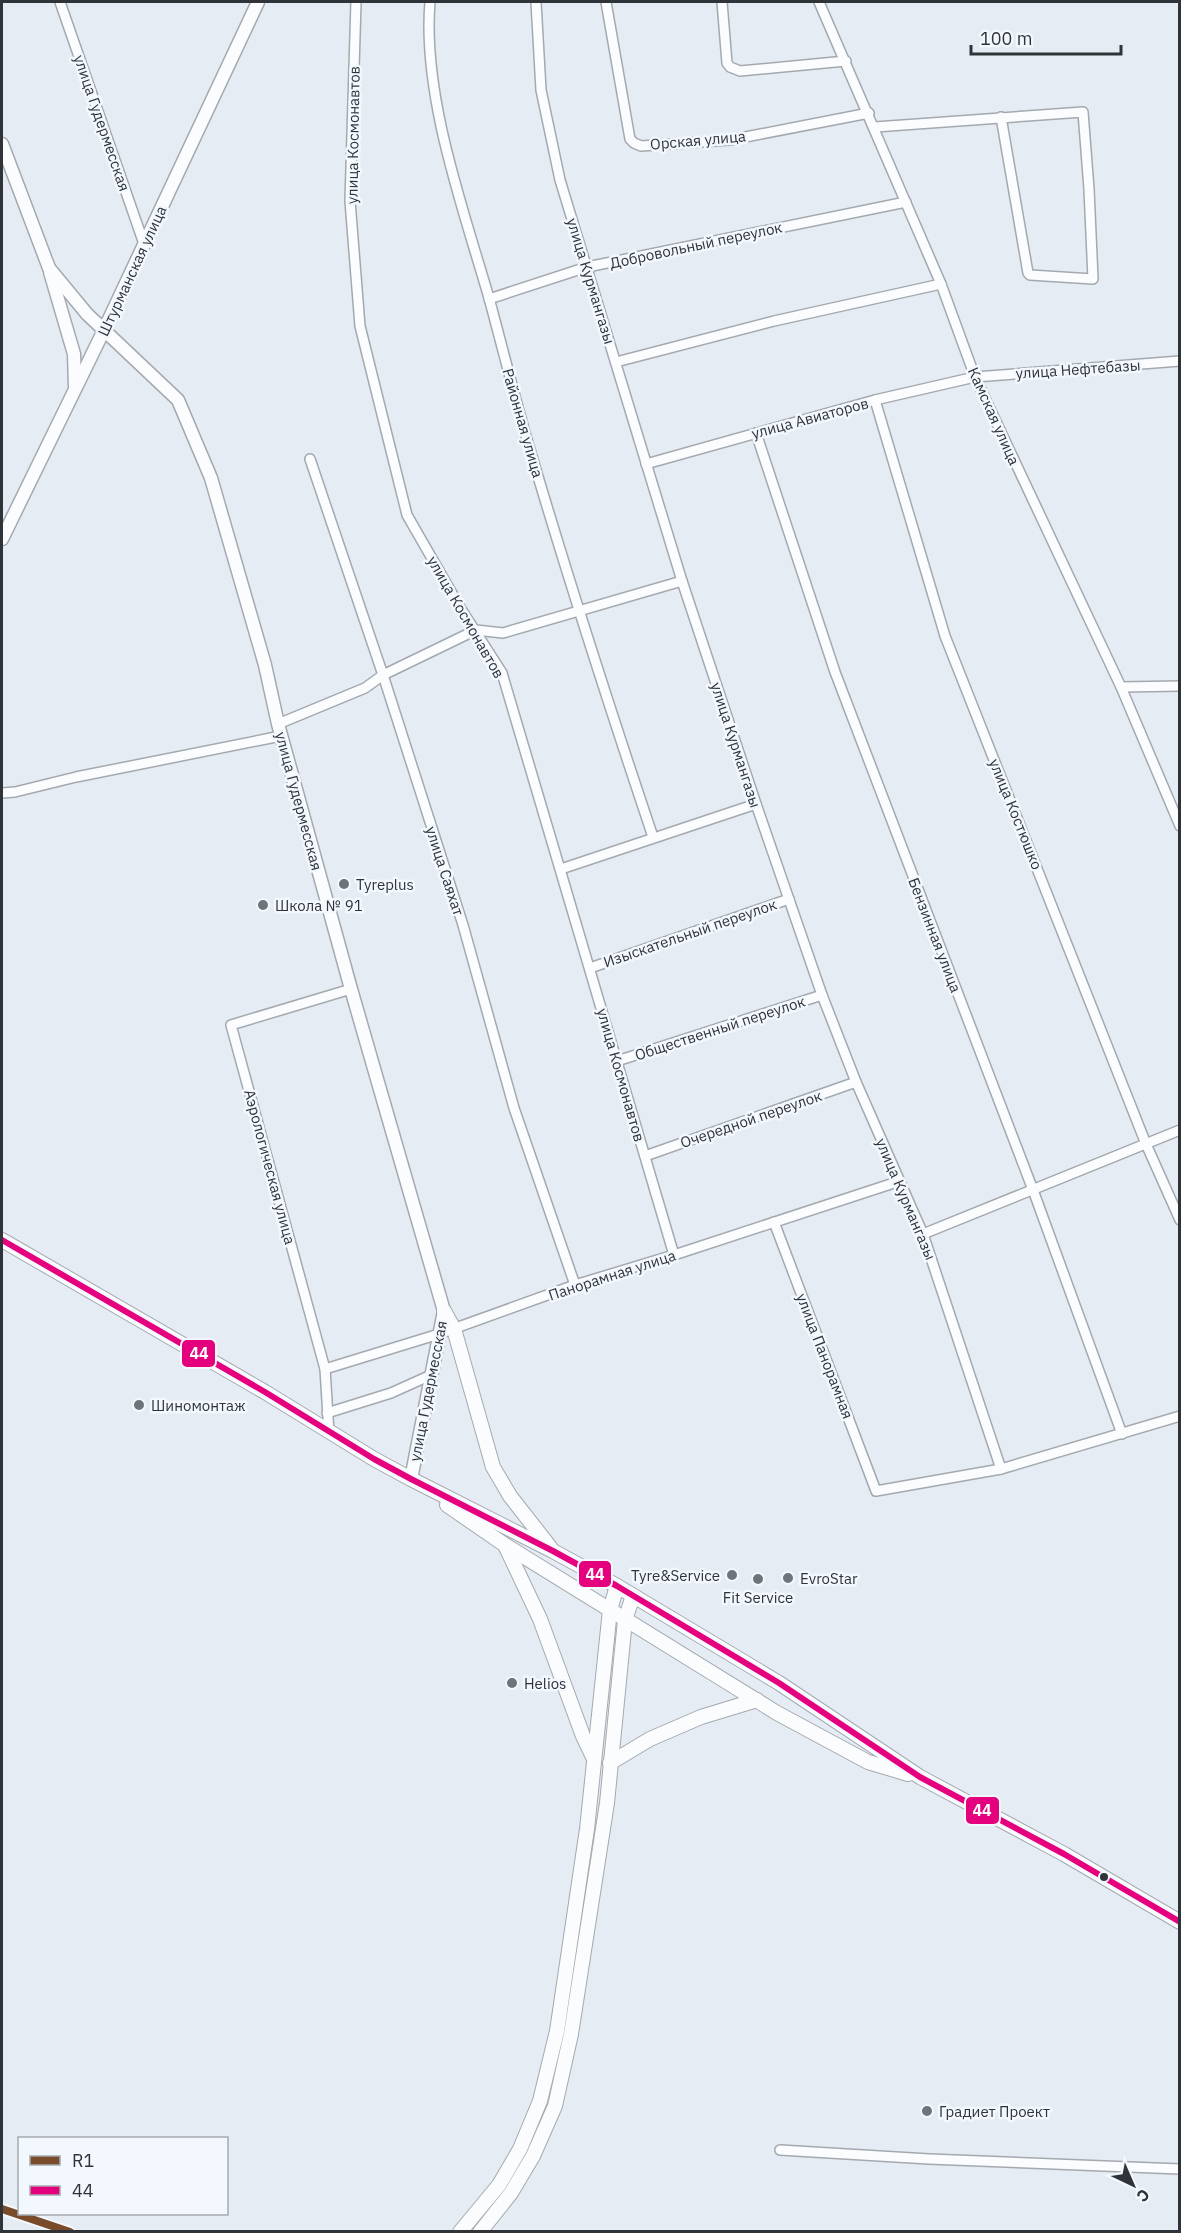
<svg xmlns="http://www.w3.org/2000/svg" width="1181" height="2233" font-family="'IBM Plex Sans',sans-serif">
<style>
.lines{fill:none;stroke-linecap:round;stroke-linejoin:round}
.street-casing{stroke:#a4a9b0;stroke-width:12}
.secondary-casing{stroke:#a4a9b0;stroke-width:15}
.primary-casing{stroke:#a4a9b0;stroke-width:16}
.street{stroke:#fbfcfd;stroke-width:9}
.secondary{stroke:#fbfcfd;stroke-width:12}
.primary{stroke:#fbfcfd;stroke-width:14}
.bus-1-casing{stroke:#f3f8fe;stroke-width:10}
.bus-1{stroke:#e5007d;stroke-width:6}
.rail-1-casing{stroke:#f3f8fe;stroke-width:12}
.rail-1{stroke:#7a4b2a;stroke-width:8}
.poi-dot{fill:#6f747a;stroke:#f3f8fe;stroke-width:2}
.bus-dot{fill:#2f3439;stroke:#f3f8fe;stroke-width:2}
.labels{text-anchor:middle;dominant-baseline:central;stroke-width:5;stroke-linejoin:round;paint-order:stroke}
.street-label{font-size:15px;fill:#2f3439;stroke:#f3f8fe}
.poi-label{font-size:15px;fill:#2f3439;stroke:#f3f8fe;text-anchor:start}
.line-badge{stroke:#f3f8fe;stroke-width:2}
.badge-label{font-size:16px;text-anchor:middle;font-weight:bold;fill:#fff}
</style>
<rect width="100%" height="100%" fill="#e5ecf4"/>
<g class="lines">
<defs>
<g id="street">
<path d="M60,2L144,244"/>
<path d="M356,2L350,201L360,326L407,515L461,609L502,673L674,1255"/>
<path d="M430,2C422,95 463,208 489,298C502,346 514,395 528,443C567,575 609,706 653,837"/>
<path d="M536,2L541,90L560,180L682,581L756,804L822,995L856,1082L923,1234L1001,1469"/>
<path d="M606,2L630,139L634,143L641,146L730,140L869,113"/>
<path d="M722,2L727,63L730,67L740,71L846,61"/>
<path d="M819,2L941,284L975,377L1121,687L1180,826"/>
<path d="M875,127L1083,112L1089,189L1093,279L1030,275L1028,273L1001,117"/>
<path d="M489,299L587,267L906,202"/>
<path d="M616,362L774,321L941,284"/>
<path d="M875,400L945,636L1146,1144L1180,1220"/>
<path d="M756,433L835,672L1033,1190L1122,1434"/>
<path d="M310,459L383,675L463,925L514,1108L575,1285"/>
<path d="M646,464L875,400L975,377L1180,361"/>
<path d="M1121,687L1180,686"/>
<path d="M278,724L365,688L383,675L476,630L503,633L682,581"/>
<path d="M2,793L15,792L76,777L281,736"/>
<path d="M561,869L756,804"/>
<path d="M590,968L789,899"/>
<path d="M617,1061L822,995"/>
<path d="M645,1156L856,1082"/>
<path d="M774,1222L876,1491L1001,1469L1180,1416"/>
<path d="M923,1234L1180,1130"/>
<path d="M325,1369L439,1334L575,1285L674,1255L900,1181"/>
<path d="M327,1413L391,1393L431,1375"/>
<path d="M329,1433L325,1369L231,1025L351,989"/>
<path d="M780,2150L929,2159L1180,2169"/>
</g>
<g id="secondary">
<path d="M2,144L49,268L87,314L178,400L211,478L265,665L278,724L351,989L444,1311L411,1479"/>
<path d="M50,272L74,354L75,386"/>
<path d="M2,539L104,330L258,2"/>
</g>
<g id="primary">
<path d="M2,1240L265,1392L374,1459L411,1479L553,1551L617,1586L779,1683L920,1777L1064,1854L1180,1922"/>
<path d="M444,1311L454,1329L493,1467L510,1496L550,1547"/>
<path d="M447,1505L505,1545L777,1713L868,1762L908,1774"/>
<path d="M505,1545L540,1619L583,1736L594,1759"/>
<path d="M610,1763L650,1739L701,1717L757,1700"/>
<path d="M460,2232L499,2185L520,2149L540,2101L557,2031L587,1829L610,1610L617,1586"/>
<path d="M480,2232L511,2193L533,2156L555,2106L571,2034L607,1803L625,1620L633,1596"/>
</g>
</defs>
<use href="#street" class="street-casing"/>
<use href="#secondary" class="secondary-casing"/>
<use href="#primary" class="primary-casing"/>
<use href="#street" class="street"/>
<use href="#secondary" class="secondary"/>
<use href="#primary" class="primary"/>
<defs>
<path id="bus-1" d="M2,1240L265,1392L374,1459L411,1479L553,1551L617,1586L779,1683L920,1777L1064,1854L1180,1922"/>
</defs>
<use href="#bus-1" class="bus-1-casing"/>
<use href="#bus-1" class="bus-1"/>
<defs>
<path id="rail-1" d="M2,2209L70,2232"/>
</defs>
<use href="#rail-1" class="rail-1-casing"/>
<use href="#rail-1" class="rail-1"/>
</g>
<g class="poi-dot">
<circle cx="344" cy="884" r="6"/>
<circle cx="263" cy="905" r="6"/>
<circle cx="139" cy="1405" r="6"/>
<circle cx="732" cy="1575" r="6"/>
<circle cx="788" cy="1578" r="6"/>
<circle cx="758" cy="1579" r="6"/>
<circle cx="512" cy="1683" r="6"/>
<circle cx="927" cy="2111" r="6"/>
</g>
<circle class="bus-dot" cx="1104" cy="1877" r="5"/>
<g class="labels">
<g class="street-label">
<text transform="translate(102 123) rotate(71)">улица Гудермесская</text>
<text transform="translate(353 135) rotate(-89)">улица Космонавтов</text>
<text transform="translate(698 140) rotate(-5)">Орская улица</text>
<text transform="translate(696 245) rotate(-12)">Добровольный переулок</text>
<text transform="translate(132 271) rotate(-65)">Штурманская улица</text>
<text transform="translate(591 281) rotate(73)">улица Курмангазы</text>
<text transform="translate(1078 369) rotate(-4)">улица Нефтебазы</text>
<text transform="translate(994 416) rotate(66)">Камская улица</text>
<text transform="translate(810 418) rotate(-15)">улица Авиаторов</text>
<text transform="translate(523 423) rotate(74)">Районная улица</text>
<text transform="translate(466 617) rotate(60)">улица Космонавтов</text>
<text transform="translate(736 745) rotate(72)">улица Курмангазы</text>
<text transform="translate(299 801) rotate(75)">улица Гудермесская</text>
<text transform="translate(1016 814) rotate(68)">улица Костюшко</text>
<text transform="translate(445 871) rotate(72)">улица Саяхат</text>
<text transform="translate(690 933) rotate(-19)">Изыскательный переулок</text>
<text transform="translate(935 935) rotate(69)">Бензинная улица</text>
<text transform="translate(720 1028) rotate(-18)">Общественный переулок</text>
<text transform="translate(621 1075) rotate(74)">улица Космонавтов</text>
<text transform="translate(751 1119) rotate(-19)">Очередной переулок</text>
<text transform="translate(270 1167) rotate(75)">Аэрологическая улица</text>
<text transform="translate(906 1199) rotate(67)">улица Курмангазы</text>
<text transform="translate(612 1275) rotate(-18)">Панорамная улица</text>
<text transform="translate(825 1356) rotate(69)">улица Панорамная</text>
<text transform="translate(428 1391) rotate(-79)">улица Гудермесская</text>
</g>
<g class="poi-label">
<text x="356" y="884">Tyreplus</text>
<text x="275" y="905">Школа № 91</text>
<text x="151" y="1405">Шиномонтаж</text>
<text x="720" y="1575" text-anchor="end">Tyre&amp;Service</text>
<text x="800" y="1578">EvroStar</text>
<text x="758" y="1597" text-anchor="middle">Fit Service</text>
<text x="524" y="1683">Helios</text>
<text x="939" y="2111">Градиет Проект</text>
</g>
</g>
<g class="line-badge">
<rect x="181" y="1339" width="35" height="29" rx="6" fill="#e5007d"/>
<rect x="578" y="1560" width="34" height="28" rx="6" fill="#e5007d"/>
<rect x="965" y="1796" width="35" height="29" rx="6" fill="#e5007d"/>
</g>
<g class="badge-label">
<text x="199" y="1359">44</text>
<text x="595" y="1580">44</text>
<text x="982" y="1816">44</text>
</g>
<rect width="1181" height="2233" fill="none" stroke="#2f3439" stroke-width="6"/>
<rect x="18" y="2137" width="210" height="78" fill="#f3f8fe" stroke="#a5aaaf" stroke-width="1.5"/>
<rect x="30" y="2156" width="30" height="9" fill="#7a4b2a" stroke="#a5aaaf" stroke-width="1.5"/>
<text x="72" y="2167" font-size="18" fill="#2f3439">R1</text>
<rect x="30" y="2186" width="30" height="9" fill="#e5007d" stroke="#a5aaaf" stroke-width="1.5"/>
<text x="72" y="2197" font-size="18" fill="#2f3439">44</text>
<g transform="translate(1133 2185) rotate(136)" stroke="#f3f8fe" stroke-width="4.5" paint-order="stroke">
<path d="M0-4.5L10 22L0 15L-10 22Z" fill="#2f3439"/>
<text y="-9" font-size="16" font-weight="bold" text-anchor="middle" fill="#2f3439">С</text>
</g>
<path d="M971 45v9h150v-9" fill="none" stroke="#2f3439" stroke-width="3"/>
<text x="980" y="45" font-size="18" fill="#2f3439" stroke="#f3f8fe" stroke-width="4.5" paint-order="stroke">100 m</text>
</svg>
